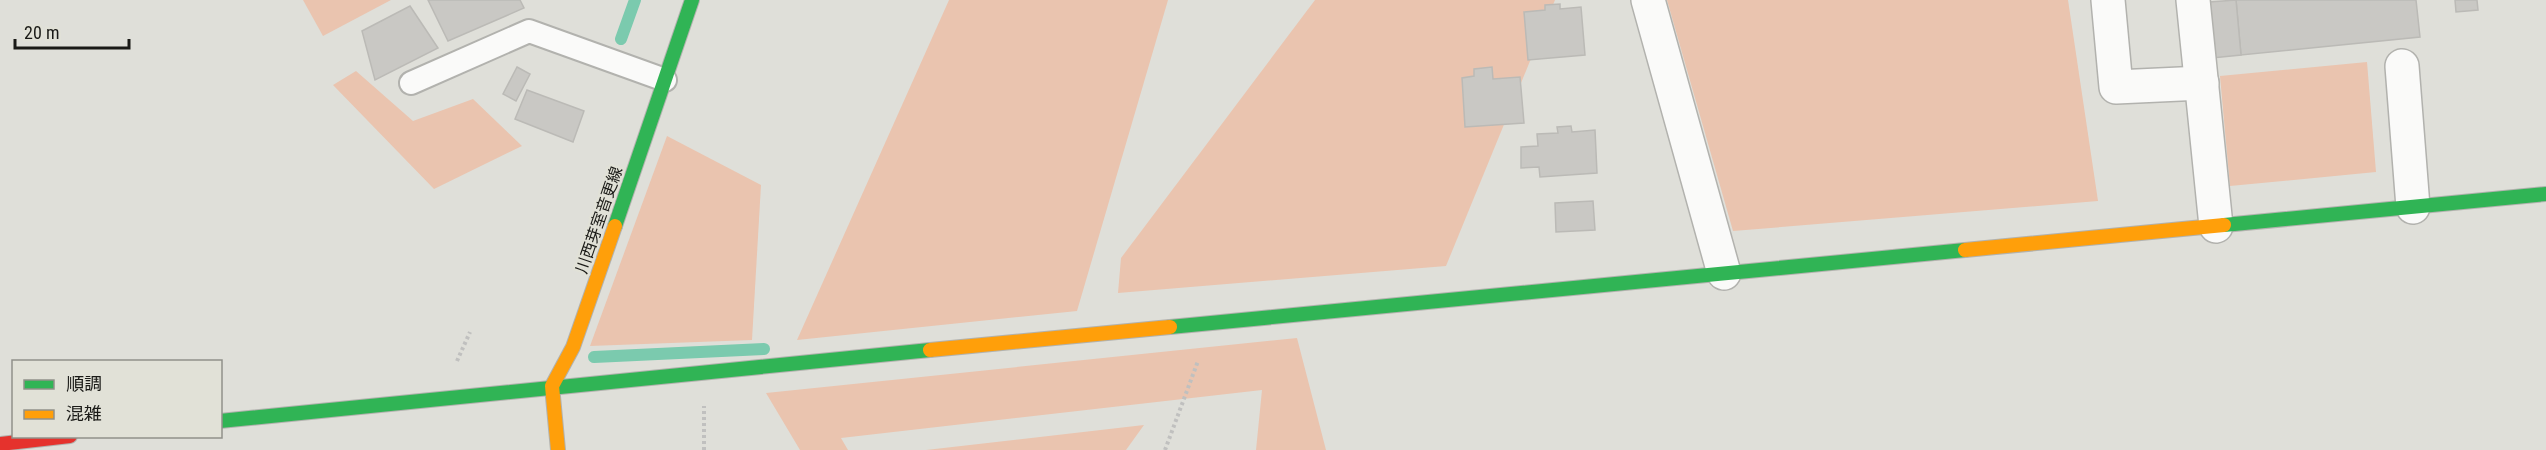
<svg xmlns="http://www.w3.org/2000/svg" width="2546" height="450" font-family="'Roboto Condensed','Noto Sans JP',sans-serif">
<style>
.green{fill:#eac4af}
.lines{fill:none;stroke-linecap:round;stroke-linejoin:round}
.stream{stroke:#7bcaae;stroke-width:12}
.building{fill:#c9c8c4;stroke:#bbbab6;stroke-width:1.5}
.lane-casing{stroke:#b2b2ae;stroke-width:26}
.street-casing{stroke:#b2b2ae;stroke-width:36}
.fast-casing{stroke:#b2b2ae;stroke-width:16}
.slow-casing{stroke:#b2b2ae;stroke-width:16}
.jam-casing{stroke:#b2b2ae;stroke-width:16}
.path{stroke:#c0c0bf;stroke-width:4;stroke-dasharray:3 3;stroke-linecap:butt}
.lane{stroke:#fafaf9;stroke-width:22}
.street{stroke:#fafaf9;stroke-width:33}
.fast{stroke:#30b455;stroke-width:14}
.slow{stroke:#ff9f0a;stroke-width:14}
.jam{stroke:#e5322d;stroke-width:14}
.labels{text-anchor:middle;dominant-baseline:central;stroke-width:5;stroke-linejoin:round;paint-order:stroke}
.street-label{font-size:16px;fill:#1a1a17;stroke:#e1e1d7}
</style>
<rect width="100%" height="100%" fill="#dfdfd9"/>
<g class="green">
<path d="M303,0H391L323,36Z"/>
<path d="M949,0H1168L1077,311L797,340Z"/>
<path d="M1315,0H1555L1446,266L1118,293L1121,258Z"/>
<path d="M1667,0H2068L2098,201L1733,231Z"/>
<path d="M2367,62L2376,172L2230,186L2220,76Z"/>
<path d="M356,71L413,121L473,99L522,146L434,189L333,85Z"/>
<path d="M667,136L761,185L752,340L590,346Z"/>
<path d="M1297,338L1326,450H1256L1262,390L841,438L848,450H800L766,393Z"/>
<path d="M1144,425L1126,450H926Z"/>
</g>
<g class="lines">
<g class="stream">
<path d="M621,39L635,0"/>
<path d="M594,357L764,349"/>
</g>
</g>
<g class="building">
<path d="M428,0H520L524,8L448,41Z"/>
<path d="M2236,0H2416L2420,37L2241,55Z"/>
<path d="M2236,0L2241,55L2202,59L2196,3Z"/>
<path d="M2455,0H2477L2478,10L2456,12Z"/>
<path d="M1560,4V9L1581,7L1585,55L1528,60L1524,12L1545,10V5Z"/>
<path d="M410,6L438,48L375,80L362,31Z"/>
<path d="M517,67L530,74L516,101L503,94Z"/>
<path d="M1492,67L1493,79L1520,77L1524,123L1465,127L1462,78L1474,76V69Z"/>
<path d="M527,90L584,111L573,142L515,119Z"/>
<path d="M1571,126L1572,132L1595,130L1597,173L1540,177L1539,167L1521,168V147L1538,146L1537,134L1558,133L1557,127Z"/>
<path d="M1593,201L1595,230L1556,232L1555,203Z"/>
</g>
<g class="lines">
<defs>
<path id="lane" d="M411,83L529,31L665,80"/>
<g id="street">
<path d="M1648,0L1724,273"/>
<path d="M2108,0L2116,87L2202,83"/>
<path d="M2193,0L2216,226"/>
<path d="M2402,66L2413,207"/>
</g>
<g id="fast">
<path d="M2224,225L2546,194"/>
<path d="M615,226L692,0"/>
<path d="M1170,327L1965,250"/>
<path d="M220,421L930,350"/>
</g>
<g id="slow">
<path d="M1965,250L2224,225"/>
<path d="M930,350L1170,327"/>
<path d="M558,450L552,386L573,347L615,226"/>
</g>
<path id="jam" d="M0,444L70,436"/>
</defs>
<use href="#lane" class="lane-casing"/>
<use href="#street" class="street-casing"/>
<use href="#fast" class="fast-casing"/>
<use href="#slow" class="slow-casing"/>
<use href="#jam" class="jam-casing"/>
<g class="path">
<path d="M457,361L470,332"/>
<path d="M704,450V406"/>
<path d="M1165,450L1198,361"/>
</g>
<use href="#lane" class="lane"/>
<use href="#street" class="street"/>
<use href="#fast" class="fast"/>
<use href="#slow" class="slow"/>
<use href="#jam" class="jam"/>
</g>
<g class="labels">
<g class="street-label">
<text transform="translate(599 220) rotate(-71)">川西芽室音更線</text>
</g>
</g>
<rect x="12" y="360" width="210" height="78" fill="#e1e1d7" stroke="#91918a" stroke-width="1.5"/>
<rect x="24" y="380" width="30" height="9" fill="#30b455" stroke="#91918a" stroke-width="1.5"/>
<text x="66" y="390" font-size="18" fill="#1a1a17">順調</text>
<rect x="24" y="410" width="30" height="9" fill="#ff9f0a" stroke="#91918a" stroke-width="1.5"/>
<text x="66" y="420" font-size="18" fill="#1a1a17">混雑</text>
<path d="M15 39v9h114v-9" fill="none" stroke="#1a1a17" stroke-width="3"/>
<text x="24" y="39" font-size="18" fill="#1a1a17" stroke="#e1e1d7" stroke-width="4.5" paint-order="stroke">20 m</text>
</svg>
